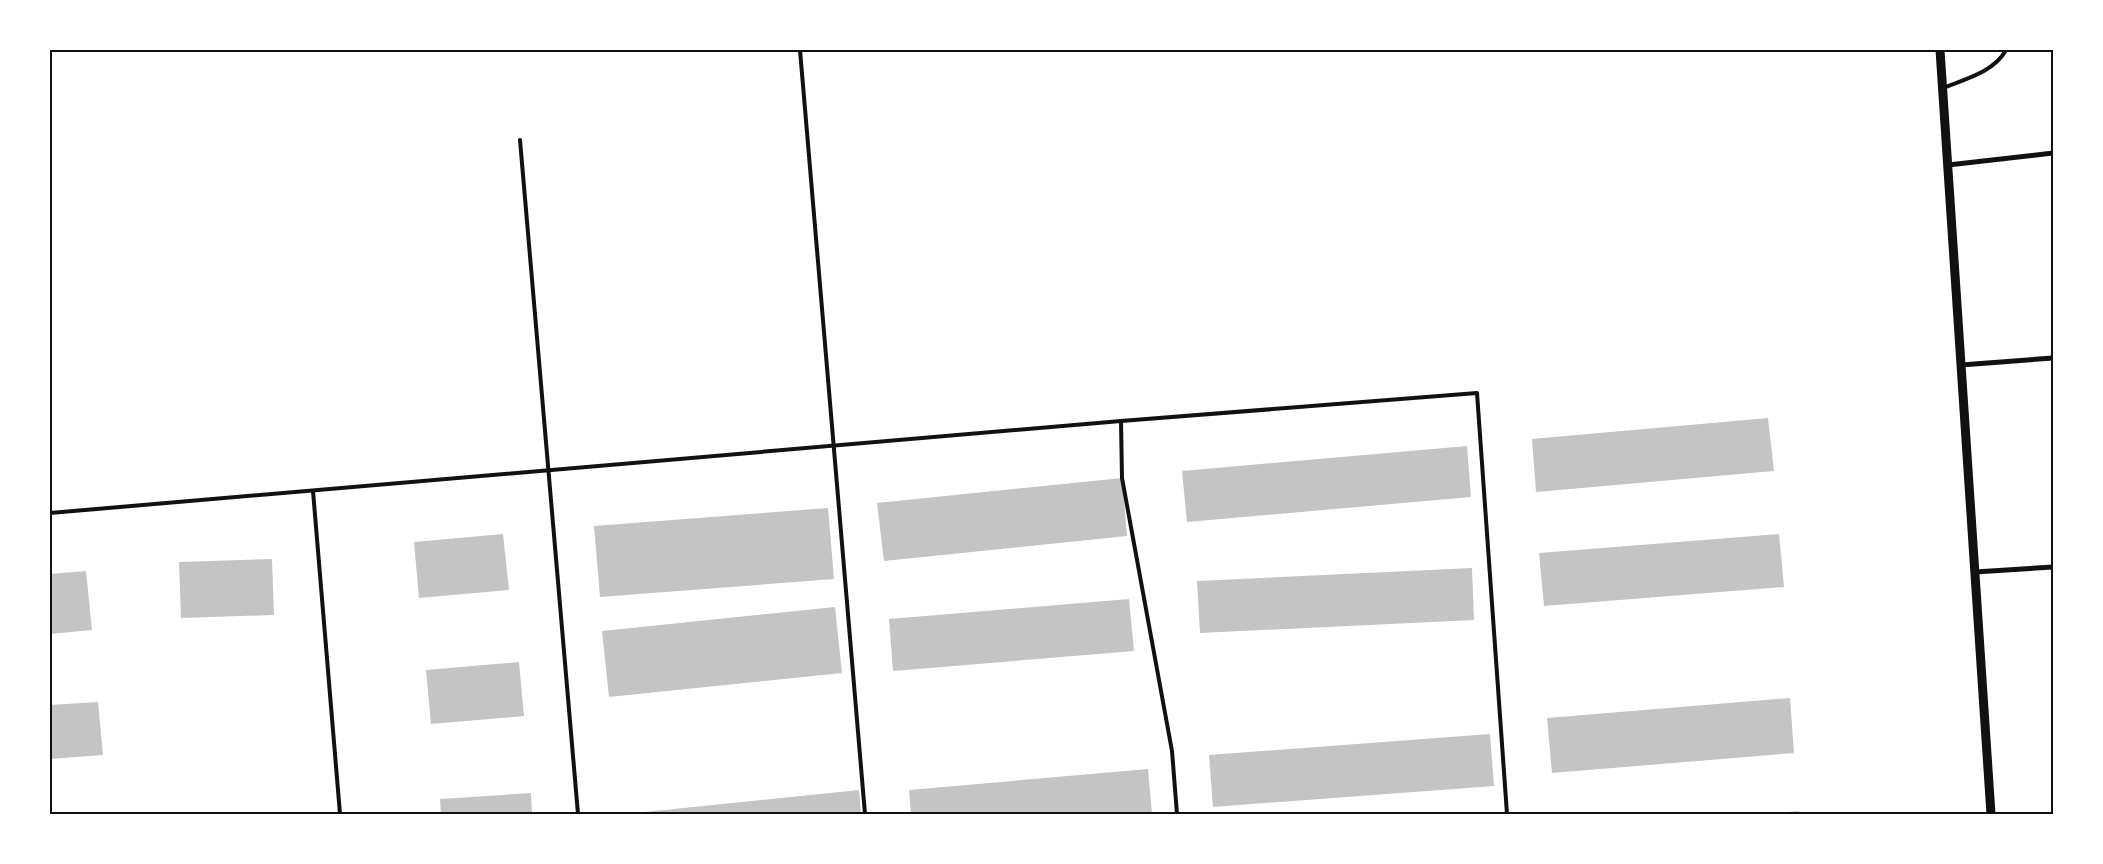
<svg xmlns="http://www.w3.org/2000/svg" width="2103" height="864" font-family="'Source Sans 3',sans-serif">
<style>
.building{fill:#c4c4c4}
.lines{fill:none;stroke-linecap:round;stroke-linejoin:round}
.service{stroke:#111;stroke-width:4}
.minor{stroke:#111;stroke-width:5}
.tertiary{stroke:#111;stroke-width:9}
.neatline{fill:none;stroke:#111;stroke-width:2}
</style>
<rect width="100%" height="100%" fill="#fff"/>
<g class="building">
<path d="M1768,418L1774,471L1536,492L1532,439Z"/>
<path d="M1467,446L1471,497L1187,522L1182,471Z"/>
<path d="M1122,478L1127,536L884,561L877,503Z"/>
<path d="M828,508L834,579L600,597L594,526Z"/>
<path d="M503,534L509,590L419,598L414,542Z"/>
<path d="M1779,534L1784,587L1544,606L1539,553Z"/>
<path d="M272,559L274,615L181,618L179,562Z"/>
<path d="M1472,568L1474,620L1200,633L1197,581Z"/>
<path d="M86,571L92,630L50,634V574Z"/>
<path d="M1129,599L1134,651L893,671L889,619Z"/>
<path d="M835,607L842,673L609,697L602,631Z"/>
<path d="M519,662L524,716L431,724L426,670Z"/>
<path d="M1790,698L1794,753L1552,773L1547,718Z"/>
<path d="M98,702L103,755L50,759V705Z"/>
<path d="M1490,734L1494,786L1213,807L1209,755Z"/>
<path d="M1148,769L1152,814H911L909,790Z"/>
<path d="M859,790L861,814H635V813Z"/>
<path d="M531,793L532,814H441L440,799Z"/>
<path d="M1799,811V814H1777V813Z"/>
</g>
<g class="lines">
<g class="service">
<path d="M800,50L865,814"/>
<path d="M1943,88C1965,79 1994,72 2006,50"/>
<path d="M520,140L578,814"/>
<path d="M1121,421L1122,478L1172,751L1177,814"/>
<path d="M313,491L340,814"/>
<path d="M50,513L1121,421L1477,393L1507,814"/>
</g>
<g class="minor">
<path d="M1948,165L2053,153"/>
<path d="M1961,365L2053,358"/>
<path d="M1975,572L2053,567"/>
</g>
<path class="tertiary" d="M1940,50L1991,814"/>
</g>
<rect width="2103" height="864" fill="none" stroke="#ffffff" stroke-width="102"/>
<rect x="51" y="51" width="2001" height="762" class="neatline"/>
</svg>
